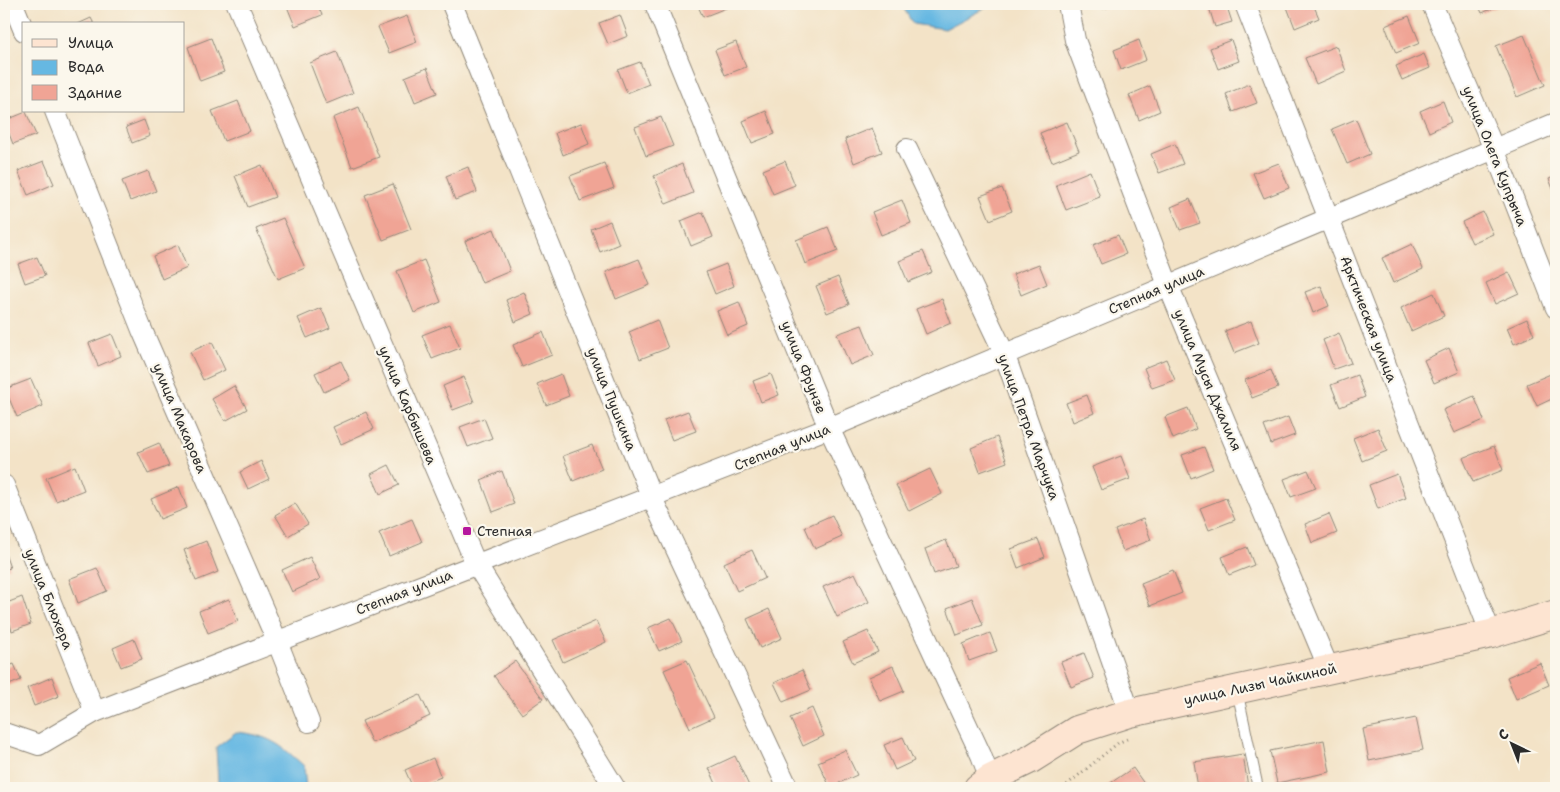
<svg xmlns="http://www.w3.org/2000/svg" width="1560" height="792" font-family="'Shantell Sans',sans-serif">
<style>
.water{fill:#66b8e2;stroke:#487286}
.building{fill:#f0a495}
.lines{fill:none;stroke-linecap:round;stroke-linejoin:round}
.lane-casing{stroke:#8f8779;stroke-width:12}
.street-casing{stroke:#8f8779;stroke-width:22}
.secondary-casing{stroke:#8f8779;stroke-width:30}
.path{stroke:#8f8779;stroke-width:3;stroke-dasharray:1 4;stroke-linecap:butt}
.lane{stroke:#fff;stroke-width:10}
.street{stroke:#fff;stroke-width:20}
.secondary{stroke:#fde4d1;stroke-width:28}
.poi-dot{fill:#b5179e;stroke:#fbf7ec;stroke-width:2}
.labels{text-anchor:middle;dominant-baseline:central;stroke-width:4.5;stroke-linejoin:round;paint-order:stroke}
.street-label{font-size:14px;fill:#2b2b2b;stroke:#fbf7ec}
.poi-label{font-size:14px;fill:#2b2b2b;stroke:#fbf7ec;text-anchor:start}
</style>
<rect width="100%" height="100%" fill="#fbf7ec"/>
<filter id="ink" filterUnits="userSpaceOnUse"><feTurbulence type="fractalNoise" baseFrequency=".02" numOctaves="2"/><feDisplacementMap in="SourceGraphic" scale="10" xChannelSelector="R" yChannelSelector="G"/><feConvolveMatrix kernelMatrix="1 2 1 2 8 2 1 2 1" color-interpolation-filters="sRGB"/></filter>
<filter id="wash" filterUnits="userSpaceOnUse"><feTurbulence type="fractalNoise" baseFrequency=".0096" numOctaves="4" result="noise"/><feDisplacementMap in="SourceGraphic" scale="20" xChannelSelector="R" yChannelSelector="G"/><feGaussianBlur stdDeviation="1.12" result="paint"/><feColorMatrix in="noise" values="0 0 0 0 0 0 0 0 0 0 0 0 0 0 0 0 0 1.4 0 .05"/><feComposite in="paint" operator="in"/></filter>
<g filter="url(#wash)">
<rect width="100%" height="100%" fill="#f3e3c7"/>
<g class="water">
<path d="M901,4H989L985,8L945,29L913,24Z"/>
<path d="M236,732C269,735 280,744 304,766L306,788H215L218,782L216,747Z"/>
</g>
<g id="blocks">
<g class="building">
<path d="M286,4H317L322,15L295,26Z"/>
<path d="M697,4H730L731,6L703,17Z"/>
<path d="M1101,4H1119L1103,9Z"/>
<path d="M1208,4H1226L1232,22L1215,27Z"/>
<path d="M1294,4H1313L1319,18L1295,28L1287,7Z"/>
<path d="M1478,4H1503L1482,13Z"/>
<path d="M620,15L628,36L608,44L599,23Z"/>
<path d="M407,16L417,42L389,53L378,27Z"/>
<path d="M1409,16L1420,43L1396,53L1385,26Z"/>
<path d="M91,18L94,24H78Z"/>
<path d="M1524,35L1545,85L1517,97L1496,46Z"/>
<path d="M211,38L224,72L200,81L188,47Z"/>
<path d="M1139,40L1146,60L1121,70L1114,50Z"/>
<path d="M1231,40L1239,61L1218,69L1210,48Z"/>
<path d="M736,42L746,67L725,75L715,50Z"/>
<path d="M1336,46L1346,71L1316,84L1305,58Z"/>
<path d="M337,52L353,93L326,104L310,63Z"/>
<path d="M1424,54L1430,68L1402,80L1396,66Z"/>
<path d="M640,62L649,84L627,93L618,70Z"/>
<path d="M427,68L437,93L415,102L405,77Z"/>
<path d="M1249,84L1257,103L1233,112L1226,94Z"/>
<path d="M1150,86L1160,111L1139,120L1129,95Z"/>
<path d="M238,101L250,131L224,141L212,111Z"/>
<path d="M1443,101L1451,122L1429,132L1420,111Z"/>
<path d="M359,107L379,157L352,167L333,118Z"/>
<path d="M766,111L775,134L752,143L743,121Z"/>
<path d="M26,112L36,135L13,144L4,121Z"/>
<path d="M661,117L673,146L646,156L635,127Z"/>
<path d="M1356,119L1370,154L1347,164L1332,129Z"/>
<path d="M144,120L150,136L132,143L126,127Z"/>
<path d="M1067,122L1079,151L1052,162L1040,133Z"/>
<path d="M581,123L589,144L563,155L555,133Z"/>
<path d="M872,128L882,152L854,163L845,139Z"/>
<path d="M1175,144L1183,164L1159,173L1151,154Z"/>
<path d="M44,161L54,184L28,195L18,171Z"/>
<path d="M785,161L795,185L773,194L763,170Z"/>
<path d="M604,163L614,188L580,201L570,176Z"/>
<path d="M1279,163L1289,188L1264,198L1253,173Z"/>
<path d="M682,164L693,193L666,204L654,176Z"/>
<path d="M262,165L275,197L248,207L235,176Z"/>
<path d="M468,167L477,192L455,200L446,176Z"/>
<path d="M148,171L156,191L130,201L122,181Z"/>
<path d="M1090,171L1100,197L1066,210L1056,185Z"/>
<path d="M1556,176V196L1549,179Z"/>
<path d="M393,184L411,229L383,240L365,195Z"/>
<path d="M1002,188L1012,211L990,220L980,196Z"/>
<path d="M1190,199L1200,223L1180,230L1171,207Z"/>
<path d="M902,200L911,223L881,235L872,212Z"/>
<path d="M703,212L713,237L691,246L681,221Z"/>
<path d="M1483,212L1493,234L1472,243L1462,222Z"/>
<path d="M283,218L305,268L278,279L256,229Z"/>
<path d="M610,221L619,244L600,252L591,229Z"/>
<path d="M828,227L838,251L805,264L796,240Z"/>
<path d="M494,229L510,271L482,283L465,241Z"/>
<path d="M1118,235L1126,254L1101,264L1093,245Z"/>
<path d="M1412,244L1423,269L1393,283L1382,258Z"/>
<path d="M178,245L187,268L162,279L153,256Z"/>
<path d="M923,251L932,272L908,282L899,261Z"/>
<path d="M37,257L45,276L25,283L18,264Z"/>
<path d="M639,259L650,285L616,299L606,272Z"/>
<path d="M424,260L441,302L414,313L397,271Z"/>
<path d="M726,264L734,286L715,294L706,272Z"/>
<path d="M1039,264L1047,284L1021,295L1013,274Z"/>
<path d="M1509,272L1519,293L1495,304L1486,283Z"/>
<path d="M838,277L849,304L827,313L816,286Z"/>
<path d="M1321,286L1329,306L1313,313L1305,292Z"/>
<path d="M524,292L533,314L515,322L506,300Z"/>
<path d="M1434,293L1444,316L1411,331L1401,308Z"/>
<path d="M942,299L951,323L926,334L916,309Z"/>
<path d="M739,302L748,326L727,335L717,311Z"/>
<path d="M321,308L330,328L307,338L298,318Z"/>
<path d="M1527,319L1534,335L1514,344L1507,328Z"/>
<path d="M657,320L668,348L640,359L629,332Z"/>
<path d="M1251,321L1259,343L1234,353L1225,331Z"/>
<path d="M450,324L460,348L432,359L422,335Z"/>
<path d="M862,325L874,355L850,365L837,334Z"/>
<path d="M543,332L552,355L522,367L513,345Z"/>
<path d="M1339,333L1351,363L1334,369L1323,340Z"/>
<path d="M112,334L121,356L98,366L89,343Z"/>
<path d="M212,342L225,370L203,380L190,352Z"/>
<path d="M1449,348L1459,372L1434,383L1424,360Z"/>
<path d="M1166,359L1175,380L1152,388L1144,368Z"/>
<path d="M341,361L350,380L324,392L315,373Z"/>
<path d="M1271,370L1278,388L1252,398L1245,380Z"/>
<path d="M1553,373L1556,380V397L1537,406L1527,384Z"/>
<path d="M561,374L569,396L546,405L537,384Z"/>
<path d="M771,374L779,395L761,402L753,381Z"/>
<path d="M1357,375L1365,397L1340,407L1331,385Z"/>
<path d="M464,377L474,402L453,410L443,386Z"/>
<path d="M31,379L43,406L17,417L5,389Z"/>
<path d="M234,386L247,409L225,421L212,399Z"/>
<path d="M1087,395L1094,413L1073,422L1066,403Z"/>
<path d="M1474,396L1484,420L1454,433L1443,410Z"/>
<path d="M1188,408L1196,429L1173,439L1165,417Z"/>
<path d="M688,411L696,431L672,440L664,420Z"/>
<path d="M366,412L374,429L341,444L333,427Z"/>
<path d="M1288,417L1295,435L1271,444L1264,426Z"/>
<path d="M484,418L492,438L468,447L460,427Z"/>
<path d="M1378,428L1387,451L1362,461L1353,438Z"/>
<path d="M997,437L1007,462L980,472L971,448Z"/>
<path d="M159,443L169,466L148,474L138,452Z"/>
<path d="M592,445L602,469L573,481L563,456Z"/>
<path d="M1494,446L1503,470L1473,482L1463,458Z"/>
<path d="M1204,447L1213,469L1191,478L1182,455Z"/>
<path d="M1121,456L1130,479L1101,490L1092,467Z"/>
<path d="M261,461L269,479L248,489L240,472Z"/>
<path d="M389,465L399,485L380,494L371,474Z"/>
<path d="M75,466L84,490L56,501L46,478Z"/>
<path d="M930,469L942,494L909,511L896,485Z"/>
<path d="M1308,470L1316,488L1291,497L1284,479Z"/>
<path d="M502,471L514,504L493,512L481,480Z"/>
<path d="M1397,474L1406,498L1378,509L1369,485Z"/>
<path d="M179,487L187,508L160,519L151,499Z"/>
<path d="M1226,498L1235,520L1209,530L1200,508Z"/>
<path d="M295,503L308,524L288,536L275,515Z"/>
<path d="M1329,514L1337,533L1312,543L1305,524Z"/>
<path d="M832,515L842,537L815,549L805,527Z"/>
<path d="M412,519L422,542L389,556L379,533Z"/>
<path d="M1143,519L1151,540L1123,551L1115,530Z"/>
<path d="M1038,539L1045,557L1018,568L1011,549Z"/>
<path d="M946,540L956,566L934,574L925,549Z"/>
<path d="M206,541L218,572L196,581L184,550Z"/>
<path d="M1247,547L1254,565L1229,575L1222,557Z"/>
<path d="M752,550L765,578L737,591L724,563Z"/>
<path d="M4,551L10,568L4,570Z"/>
<path d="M310,557L320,579L292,592L282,570Z"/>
<path d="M97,568L107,591L78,603L69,579Z"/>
<path d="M1173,570L1182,593L1150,606L1141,583Z"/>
<path d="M855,573L869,602L837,617L823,587Z"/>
<path d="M22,597L31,624L12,631L4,604Z"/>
<path d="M972,598L983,625L957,635L947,608Z"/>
<path d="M229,599L238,621L208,633L199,611Z"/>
<path d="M769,609L782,638L760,648L747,619Z"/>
<path d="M671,618L682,641L659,651L648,628Z"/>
<path d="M596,621L606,642L563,662L553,640Z"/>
<path d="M868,631L878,652L853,663L843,642Z"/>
<path d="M990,633L997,651L969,661L963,644Z"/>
<path d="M134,639L142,659L121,667L113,648Z"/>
<path d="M1084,653L1094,678L1071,687L1061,662Z"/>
<path d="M687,660L714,717L690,728L664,670Z"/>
<path d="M515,661L543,699L522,714L494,676Z"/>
<path d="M1540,663L1549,685L1516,699L1507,677Z"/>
<path d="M14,664L21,680L4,687V668Z"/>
<path d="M893,666L904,691L880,701L869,677Z"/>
<path d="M802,670L811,690L783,702L774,683Z"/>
<path d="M52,677L59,696L34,706L27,688Z"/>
<path d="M420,695L430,716L372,743L362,721Z"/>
<path d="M812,708L824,736L803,746L790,718Z"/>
<path d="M1416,718L1423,750L1369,761L1363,729Z"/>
<path d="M903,737L914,761L895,770L884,745Z"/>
<path d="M1324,740L1330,772L1277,783L1270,751Z"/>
<path d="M845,750L857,775L830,787L818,762Z"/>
<path d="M1243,754L1248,787L1198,788L1194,762Z"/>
<path d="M735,756L750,788H718L709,768Z"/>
<path d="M433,758L441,777L413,788L405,770Z"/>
<path d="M1133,768L1147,788H1103Z"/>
</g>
</g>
</g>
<g filter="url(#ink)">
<use href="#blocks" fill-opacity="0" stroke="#8f8779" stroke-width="1"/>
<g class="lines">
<defs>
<path id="lane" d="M1237,690L1258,788"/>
<g id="street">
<path d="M13,4L24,31"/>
<path d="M237,4L476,564L615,788"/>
<path d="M452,4L652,498L788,788"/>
<path d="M655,4L829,428L981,755L990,779"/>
<path d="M1068,4L1075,40L1168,285L1329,669"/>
<path d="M1245,4L1491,634"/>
<path d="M1432,4L1494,149L1556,308"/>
<path d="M55,111L142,330L277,641L309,722"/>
<path d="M907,149L1004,353L1130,713"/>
<path d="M4,485L95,712"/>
<path d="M4,733L39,745L95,712L829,428L1556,123"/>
</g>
<path id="secondary" d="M978,788L990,779L1031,759L1077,730L1130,713L1491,634L1556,614"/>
</defs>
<use href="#lane" class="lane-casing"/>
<use href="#street" class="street-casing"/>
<use href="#secondary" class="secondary-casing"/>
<path class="path" d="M1063,788L1118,743L1127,739"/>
<use href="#lane" class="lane"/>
<use href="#street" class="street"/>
<use href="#secondary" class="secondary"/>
</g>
</g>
<rect class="poi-dot" x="462" y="526" width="10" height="10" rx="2.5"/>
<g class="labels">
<g class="street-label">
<text transform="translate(1495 156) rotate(68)">улица Олега Купрыча</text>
<text transform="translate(1156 290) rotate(-23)">Степная улица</text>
<text transform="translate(1369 319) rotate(69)">Арктическая улица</text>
<text transform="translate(804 367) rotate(68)">улица Фрунзе</text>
<text transform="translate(1208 380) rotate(67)">улица Мусы Джалиля</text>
<text transform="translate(612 399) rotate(68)">улица Пушкина</text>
<text transform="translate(408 405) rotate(67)">улица Карбышева</text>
<text transform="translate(180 418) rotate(67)">улица Макарова</text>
<text transform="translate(1029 427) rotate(70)">улица Петра Марчука</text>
<text transform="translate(782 447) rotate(-22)">Степная улица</text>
<text transform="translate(404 592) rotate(-21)">Степная улица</text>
<text transform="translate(49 599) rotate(68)">улица Блюхера</text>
<text transform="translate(1260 684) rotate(-12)">улица Лизы Чайкиной</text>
</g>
<g class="poi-label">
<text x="477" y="531">Степная</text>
</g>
</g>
<rect width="1560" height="792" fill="none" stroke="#fbf7ec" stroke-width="20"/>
<rect x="22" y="22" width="162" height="90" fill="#fbf7ec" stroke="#a8a59f"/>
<rect x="32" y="39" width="25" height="8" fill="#fde4d1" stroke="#a8a59f"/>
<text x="68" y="48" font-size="15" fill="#2b2b2b">Улица</text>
<rect x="32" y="60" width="25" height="15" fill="#66b8e2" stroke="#a8a59f"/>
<text x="68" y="72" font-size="15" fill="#2b2b2b">Вода</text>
<rect x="32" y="85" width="25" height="15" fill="#f0a495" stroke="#a8a59f"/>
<text x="68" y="98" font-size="15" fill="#2b2b2b">Здание</text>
<g transform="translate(1512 744) rotate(317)" stroke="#fbf7ec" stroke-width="4" paint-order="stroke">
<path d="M0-4L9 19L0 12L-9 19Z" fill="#2b2b2b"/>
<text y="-8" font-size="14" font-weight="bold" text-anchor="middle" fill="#2b2b2b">С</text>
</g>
</svg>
